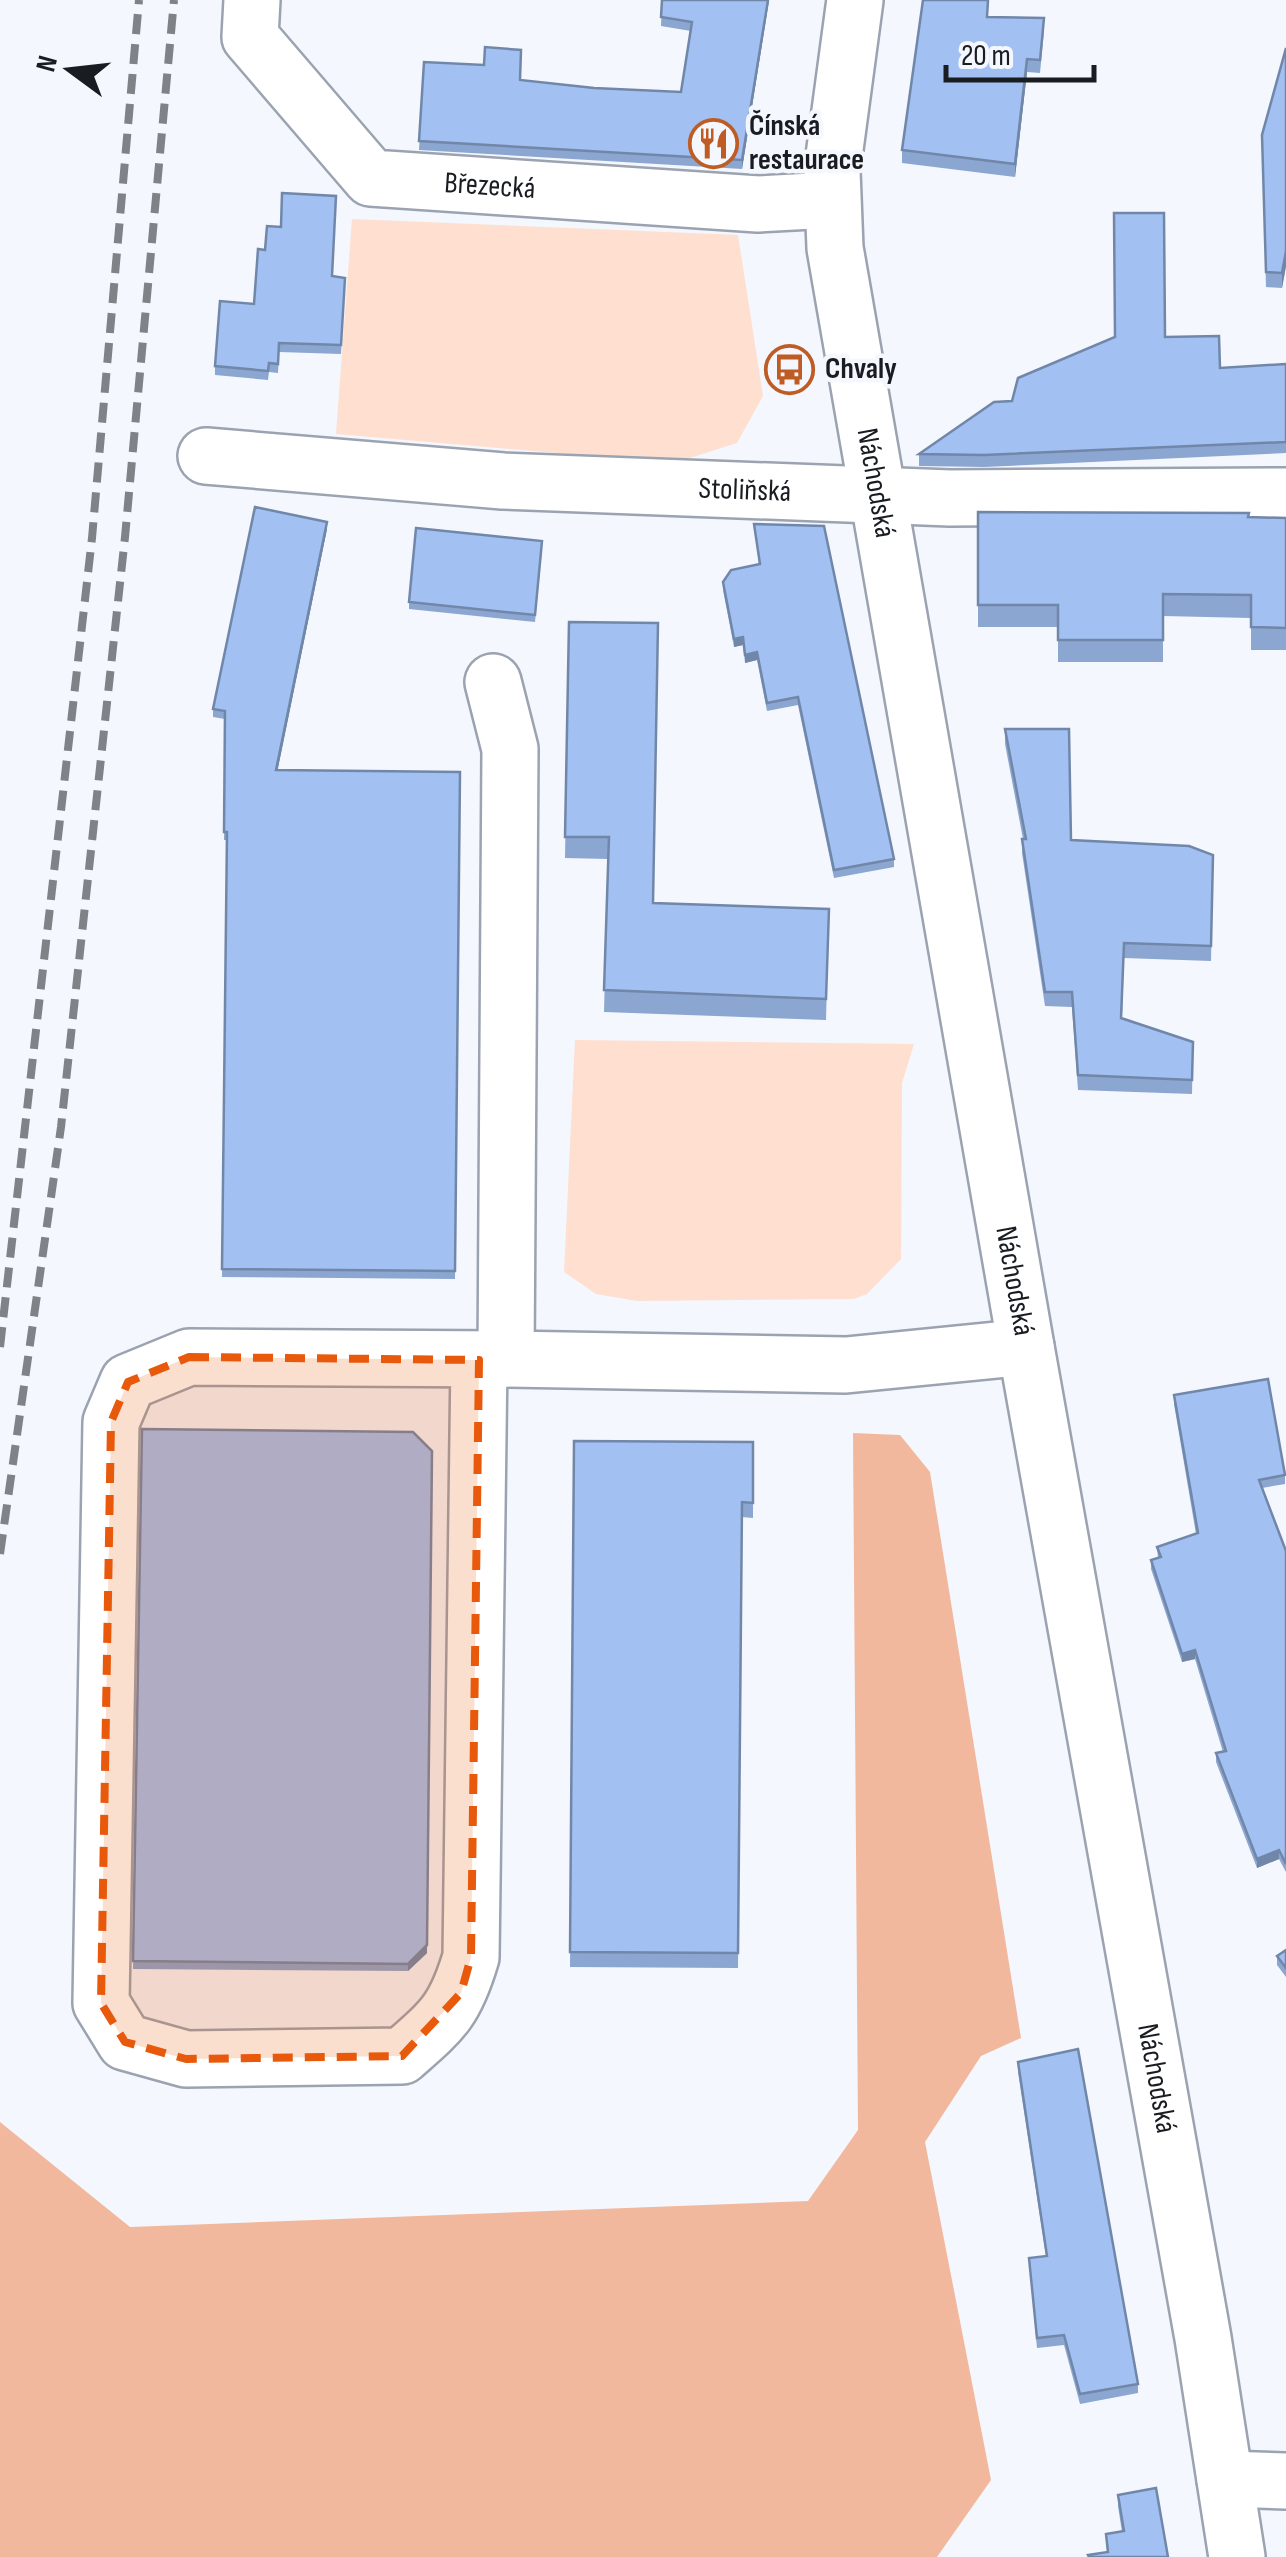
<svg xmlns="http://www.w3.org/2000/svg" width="1286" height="2557" font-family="'Sofia Sans Condensed',sans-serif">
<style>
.green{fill:#fedfd0}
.forest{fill:#f2b89d}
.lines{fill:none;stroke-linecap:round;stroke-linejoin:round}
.street-casing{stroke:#9ba3b1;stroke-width:60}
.secondary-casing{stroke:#9ba3b1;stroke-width:60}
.street{stroke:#fff;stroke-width:55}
.secondary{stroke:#fff;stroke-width:55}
.rail{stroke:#7f8287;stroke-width:8;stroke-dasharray:20 10;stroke-linecap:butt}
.wall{fill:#8ba6d0}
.shaded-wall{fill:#7187a9}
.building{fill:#a2c1f2;stroke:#7187a9;stroke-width:2.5}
.marked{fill:#e8590c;fill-opacity:0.2;stroke:#e8590c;stroke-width:8;stroke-dasharray:20 12;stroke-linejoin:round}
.labels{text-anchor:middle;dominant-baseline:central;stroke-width:9;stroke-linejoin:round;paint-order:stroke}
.poi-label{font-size:30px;font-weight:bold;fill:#191c21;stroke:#f4f7fd;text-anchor:start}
.street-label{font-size:30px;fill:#191c21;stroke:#f4f7fd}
</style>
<rect width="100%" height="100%" fill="#f4f7fd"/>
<g class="green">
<path d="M352,219L738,235L763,396L737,443L674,463L336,434Z"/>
<path d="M575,1040L914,1044L902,1083L901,1259L867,1294L854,1299L637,1301L596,1294L564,1272Z"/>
</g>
<path class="forest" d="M853,1433L900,1435L930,1472L1021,2038L981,2056L925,2142L991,2480L937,2557H0V2122L130,2227L808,2201L858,2130Z"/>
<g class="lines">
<defs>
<g id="street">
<path id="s1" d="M252,0L250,37L371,178L758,204L831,200"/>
<path id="s2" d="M206,456L503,481L950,498L1286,496"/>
<path d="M493,682L510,749L506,1359L846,1365L1026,1347"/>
<path d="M479,1360L471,1957C455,2011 443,2020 402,2056L186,2059L125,2042L101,2003L111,1422L128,1382L189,1357L506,1359"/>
</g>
<g id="secondary">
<path id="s3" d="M855,0L832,171L835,248L1026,1347L1203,2338L1237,2557"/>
<path d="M1225,2479L1286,2481"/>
</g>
</defs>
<use href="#street" class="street-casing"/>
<use href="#secondary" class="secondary-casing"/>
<use href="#street" class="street"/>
<use href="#secondary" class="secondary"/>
<g class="rail">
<path d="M0,1347L92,538L139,0"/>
<path d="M0,1554L61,1127L125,537L174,0"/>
</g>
</g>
<g class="wall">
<path d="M662,0H769L742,169L419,150L424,62L484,65L520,80L594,88L681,92L691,31L661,26Z"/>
<path d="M988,17L1044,31L1040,73L1027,72L1015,177L902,163V150Z"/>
<path d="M1286,48V266L1282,288L1266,287L1262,135Z"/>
<path d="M332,276L345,278L341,354L279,352L278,373L269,372L268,380L215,375V366Z"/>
<path d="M1165,337L1220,368L1286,364V453L984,467L919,466V454L1012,401Z"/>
<path d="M978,512L1286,518V650H1251V618L1163,616V662H1058V627H978Z"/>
<path d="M754,524L894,859V867L834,878L798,705L767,711L757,660L745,663L743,645L734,647L723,590V582L759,564Z"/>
<path d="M327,529L277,771L460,772L455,1279L222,1277L227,840H224L225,719L213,717V709Z"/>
<path d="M542,549L535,622L409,609V602Z"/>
<path d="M569,622L653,903L829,909L826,1020L604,1012L608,859L565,858Z"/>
<path d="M1005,729L1071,840L1213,855L1211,961L1124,958L1122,1018L1193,1042L1192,1094L1078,1090L1072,1007L1045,1006L1022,853L1023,839L1005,744Z"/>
<path d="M1174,1395L1285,1475V1484L1262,1488L1286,1551V1872L1279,1859L1257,1868L1216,1762V1753L1223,1752L1195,1659L1182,1662L1151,1569V1560L1158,1558L1157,1547L1196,1534L1174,1404Z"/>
<path d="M142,1429L427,1953L408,1971L133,1969Z"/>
<path d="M574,1441L753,1442V1518L742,1517L738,1968L570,1967Z"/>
<path d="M1286,1950V1977L1277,1965V1956Z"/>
<path d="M1018,2062L1138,2384V2393L1080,2404L1064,2345L1037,2348L1029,2258L1046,2256L1018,2072Z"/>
<path d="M1118,2495L1168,2557L1107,2552L1106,2534L1122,2532L1118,2506Z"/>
</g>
<g class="shaded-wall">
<path d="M768,0H769L742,169V160Z"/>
<path d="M1027,59V72L1015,177V164Z"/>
<path d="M1286,251V266L1282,288V273Z"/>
<path d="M327,522V529L276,778V770Z"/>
<path d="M743,637V645L734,647V639Z"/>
<path d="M757,652V660L745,663V655Z"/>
<path d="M432,1459L427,1953L408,1971V1964Z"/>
<path d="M1195,1650V1659L1182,1662V1654Z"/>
<path d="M1279,1850V1859L1257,1868V1859Z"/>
</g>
<g class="building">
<path d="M662,0H768L742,160L419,141L424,62L484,65L485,47L521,50L520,80L594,88L681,92L692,22L661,17Z"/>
<path d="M923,0H988L987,17L1044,18L1040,60L1027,59L1015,164L902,150Z"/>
<path d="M1286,48V251L1282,273L1266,272L1262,135Z"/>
<path d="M282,193L336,196L332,276L345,278L341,345L279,343L278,364L269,363L268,371L215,366L220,301L254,304L258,249L265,250L267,226L281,227Z"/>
<path d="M1114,213H1164L1165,337L1219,336L1220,368L1286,364V442L984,455L919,454L994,402L1012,401L1018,378L1115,337Z"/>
<path d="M255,507L327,522L276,770L460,772L455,1271L222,1269L227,832H224L225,711L213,709Z"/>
<path d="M978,512L1249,513L1248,517L1286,518V628L1251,627V595L1163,594V640H1058V605H978Z"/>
<path d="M754,524L824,526L894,859L834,870L798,697L767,703L757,652L745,655L743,637L734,639L723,582L731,570L760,564Z"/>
<path d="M416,528L542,541L535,615L409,602Z"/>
<path d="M569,622L658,623L653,903L829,909L826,999L604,990L609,837H565Z"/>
<path d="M1005,729H1069L1071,840L1189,846L1213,855L1211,946L1124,943L1121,1018L1193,1042L1192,1080L1078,1075L1072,992H1045L1022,839H1026Z"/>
<path d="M1268,1379L1285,1475L1259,1480L1286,1551V1864L1279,1850L1257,1859L1216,1753L1226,1751L1195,1650L1182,1654L1151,1560L1161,1557L1157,1547L1198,1533L1174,1395Z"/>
<path d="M142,1429L413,1432L432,1451L427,1945L408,1964L133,1961Z"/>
<path d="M574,1441L753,1442V1503L742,1502L738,1953L570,1952Z"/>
<path d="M1286,1950V1968L1277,1956Z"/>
<path d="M1078,2049L1138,2384L1080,2394L1064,2335L1037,2338L1029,2258L1047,2256L1018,2062Z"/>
<path d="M1156,2488L1168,2557H1089L1088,2555L1108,2552L1106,2534L1124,2531L1118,2495Z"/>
</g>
<path class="marked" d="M189,1357L479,1360L471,1957L461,1993L402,2056L186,2059L125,2042L101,2003L111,1422L128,1382Z"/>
<defs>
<symbol id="restaurant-ring" viewBox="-11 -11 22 22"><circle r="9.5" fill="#f4f7fd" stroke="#bf5c24" stroke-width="1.5"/><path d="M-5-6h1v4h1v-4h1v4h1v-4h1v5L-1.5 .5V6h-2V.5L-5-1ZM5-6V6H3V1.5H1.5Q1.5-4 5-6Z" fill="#bf5c24"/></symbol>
<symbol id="bus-ring" viewBox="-11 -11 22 22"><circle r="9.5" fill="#f4f7fd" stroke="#bf5c24" stroke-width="1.5"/><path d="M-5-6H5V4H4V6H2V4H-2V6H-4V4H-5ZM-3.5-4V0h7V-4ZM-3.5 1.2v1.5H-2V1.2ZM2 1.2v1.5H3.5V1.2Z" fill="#bf5c24"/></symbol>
</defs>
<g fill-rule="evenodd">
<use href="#restaurant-ring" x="686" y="116" width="55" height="55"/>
<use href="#bus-ring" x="762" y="342" width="55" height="55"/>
</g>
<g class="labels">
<g class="poi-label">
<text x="749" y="126">Čínská<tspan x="749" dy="34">restaurace</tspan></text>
<text x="825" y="369">Chvaly</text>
</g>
<g class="street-label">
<text stroke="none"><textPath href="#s1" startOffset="342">Březecká</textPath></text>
<text stroke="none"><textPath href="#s3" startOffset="488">Náchodská</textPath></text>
<text stroke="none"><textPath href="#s2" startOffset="540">Stoliňská</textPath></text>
<text stroke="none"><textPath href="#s3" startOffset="1298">Náchodská</textPath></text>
<text stroke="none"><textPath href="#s3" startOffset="2108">Náchodská</textPath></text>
</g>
</g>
<g transform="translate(70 70) rotate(285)" stroke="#f4f7fd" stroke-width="8" paint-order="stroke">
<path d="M0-8L18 38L0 25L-18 38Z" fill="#191c21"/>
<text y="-15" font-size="28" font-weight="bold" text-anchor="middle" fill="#191c21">N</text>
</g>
<path d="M946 65v15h148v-15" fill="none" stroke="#191c21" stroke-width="5"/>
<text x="961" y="65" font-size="30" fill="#191c21" stroke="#f4f7fd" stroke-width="8" paint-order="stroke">20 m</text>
</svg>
